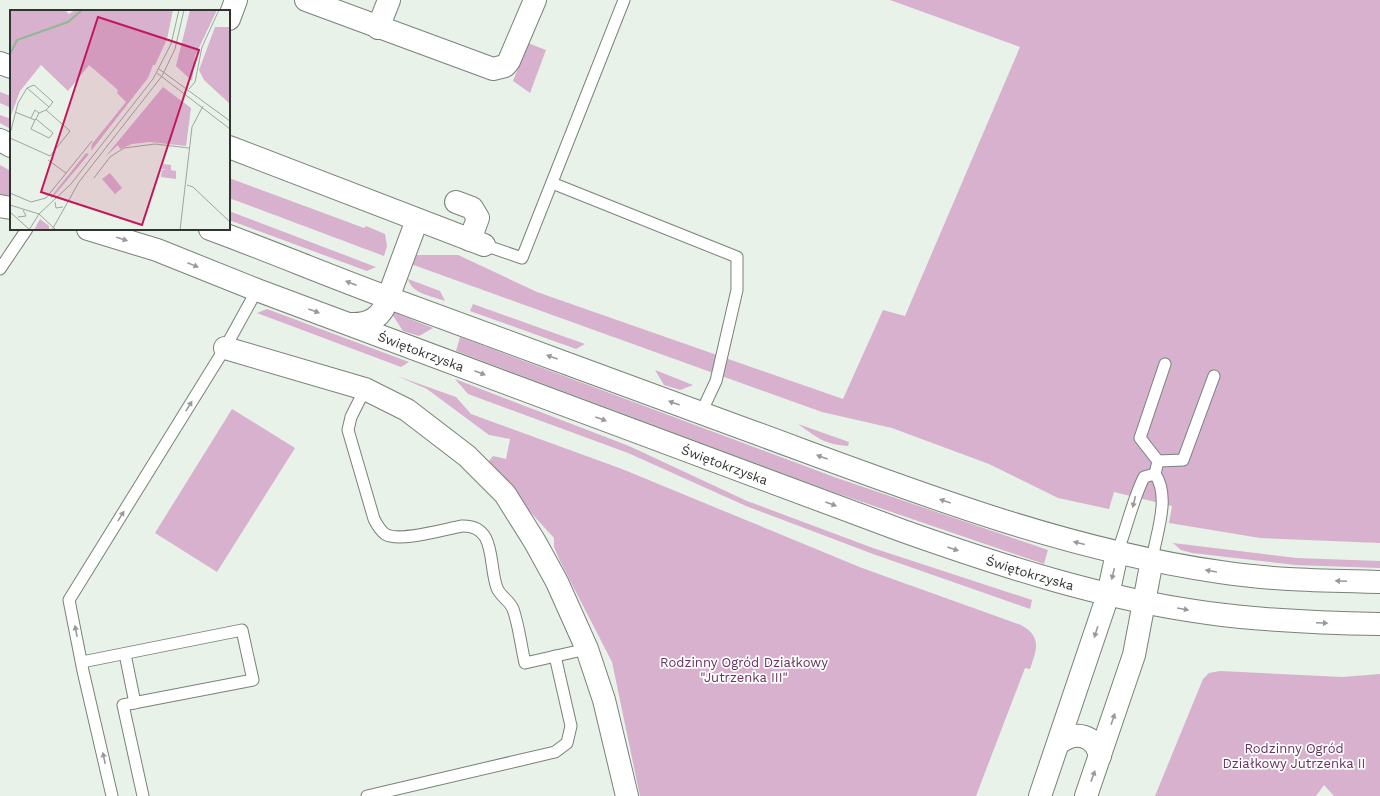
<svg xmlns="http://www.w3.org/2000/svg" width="1380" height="796" font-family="'Work Sans',sans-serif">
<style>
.green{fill:#d7b1ce}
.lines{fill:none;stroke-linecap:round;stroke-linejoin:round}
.lane-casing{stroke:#798279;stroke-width:13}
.street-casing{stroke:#798279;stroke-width:24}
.secondary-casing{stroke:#798279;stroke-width:24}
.lane{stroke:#fff;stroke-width:11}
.street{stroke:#fff;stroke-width:22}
.secondary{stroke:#fff;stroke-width:22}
.oneway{fill:#989998}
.labels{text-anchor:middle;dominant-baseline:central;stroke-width:3.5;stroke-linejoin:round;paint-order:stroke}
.street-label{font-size:13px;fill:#303330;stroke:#fff}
.park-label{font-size:13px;fill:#67305d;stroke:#fff}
.inset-river{fill:none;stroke:#90b891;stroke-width:2}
.inset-road{fill:none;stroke:#9ea69e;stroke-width:1}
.view{fill:#c2185b;fill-opacity:0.15;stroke:#c2185b;stroke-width:2}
.inset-edge{fill:none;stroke:#303330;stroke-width:2}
</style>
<rect width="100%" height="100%" fill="#e8f2e8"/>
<g class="green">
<path d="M890,0H1380V543L1260,538L1169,523L1172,506L1114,492L1109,509L1058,498L989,464L892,428L822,412L408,263L411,255H458L537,292L843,399L883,310L905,316L1020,47Z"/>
<path d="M528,43L546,50L530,93L513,81Z"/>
<path d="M0,92L11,96V108L0,103Z"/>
<path d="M0,115L11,119V129L0,123Z"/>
<path d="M0,165L11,171V196L0,194Z"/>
<path d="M229,178L364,228L366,226L385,234L387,246L384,256L229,198Z"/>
<path d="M229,211L376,267L367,271L229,220Z"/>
<path d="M408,279L440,291L445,301C432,296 412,294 408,279Z"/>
<path d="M473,304L585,344L576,349L470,311Z"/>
<path d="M267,309L409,362L401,367L257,313Z"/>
<path d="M390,311L433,328L419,336L403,331Z"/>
<path d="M460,337L837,478L1048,550L1044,564L833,492L456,351Z"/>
<path d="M655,370L693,385L680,390L664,385Z"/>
<path d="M397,376L456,397L471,414L622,469L862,568L1021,625C1042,637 1037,649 1030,669L1025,668L976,796H640L612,662L560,561L554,547V538L503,482L488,462L493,456L506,459L510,439L489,435L427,389Z"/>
<path d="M455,379L629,446L747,501L873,548L1032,600L1030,609L873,554L746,506L628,453L468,394Z"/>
<path d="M232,409L295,448L217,572L155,533Z"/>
<path d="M798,424L849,442L848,446C823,444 818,438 798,424Z"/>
<path d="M1173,543L1296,558L1380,561V568L1295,565L1192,553L1181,550Z"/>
<path d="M1220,671L1342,677L1380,674V796H1334L1324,785L1316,796H1155L1203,679L1209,673Z"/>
</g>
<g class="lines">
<defs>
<g id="lane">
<path d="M552,183L737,257V290L716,381L701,413"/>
<path d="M484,245L522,258L624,0"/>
<path d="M0,269L27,229"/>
<path d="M365,389L351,417L348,430L374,519C377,525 380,530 385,534C399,543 445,529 462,526C497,525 488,564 497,588C500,596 510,601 513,609C519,626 521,646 525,663L587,649"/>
<path d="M1158,461L1183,460L1214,376"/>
<path d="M1117,553C1127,528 1132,501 1144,477L1155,474"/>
<path d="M1152,560C1156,534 1171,497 1155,474L1158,461L1140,438L1165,364"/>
<path d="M125,654L135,703"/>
<path d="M82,662L242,630L253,680L123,705L143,796"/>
<path d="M112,796L83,671L69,600L225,348L257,290"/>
<path d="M367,796L555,752L567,743L571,726L555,656"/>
</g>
<g id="street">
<path d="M306,0L493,69L505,66L509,61L535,0"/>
<path d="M229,19L236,0"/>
<path d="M378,28L389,0"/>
<path d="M0,63L11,67"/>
<path d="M229,147L484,245"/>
<path d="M456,202L472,208L478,218L470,240"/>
<path d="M388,298L417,220"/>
<path d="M225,348L365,389L407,410L467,456L505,494L535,542L557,582L587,649L604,700L627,796"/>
</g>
<g id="secondary">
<path d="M0,140L11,146"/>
<path d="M0,206L11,208"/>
<path id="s1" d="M88,229L157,250L257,290L903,531C1002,566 1103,599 1208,613C1265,621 1323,623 1380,624"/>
<path d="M210,229C270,251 329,276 389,298C506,342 625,384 742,428C898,485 1054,548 1220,572C1272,580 1327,581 1380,582"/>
<path d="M350,324C370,325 382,317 388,298"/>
<path d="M1059,743C1076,730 1095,735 1100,756"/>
<path d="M1040,796L1108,595L1117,553"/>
<path d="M1086,796L1134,655L1152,560"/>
</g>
</defs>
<use href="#lane" class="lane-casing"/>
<use href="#street" class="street-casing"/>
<use href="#secondary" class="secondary-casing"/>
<use href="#lane" class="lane"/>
<use href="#street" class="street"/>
<use href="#secondary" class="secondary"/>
</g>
<defs><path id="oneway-solid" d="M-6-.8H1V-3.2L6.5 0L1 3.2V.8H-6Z"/></defs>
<g class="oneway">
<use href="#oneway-solid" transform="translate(122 239) rotate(17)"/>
<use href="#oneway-solid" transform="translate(193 265) rotate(22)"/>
<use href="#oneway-solid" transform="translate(351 283) rotate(-159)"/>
<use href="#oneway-solid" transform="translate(314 311) rotate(20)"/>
<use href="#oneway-solid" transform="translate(552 357) rotate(-160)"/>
<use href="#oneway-solid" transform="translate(480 373) rotate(21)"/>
<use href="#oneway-solid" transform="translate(674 403) rotate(-160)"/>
<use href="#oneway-solid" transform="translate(189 406) rotate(-58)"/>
<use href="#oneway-solid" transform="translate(601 419) rotate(20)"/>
<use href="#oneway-solid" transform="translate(822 457) rotate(-160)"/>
<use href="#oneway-solid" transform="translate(945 501) rotate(-161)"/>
<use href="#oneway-solid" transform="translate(1134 502) rotate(104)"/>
<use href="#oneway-solid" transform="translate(831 504) rotate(20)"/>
<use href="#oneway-solid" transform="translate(121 516) rotate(-58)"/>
<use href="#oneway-solid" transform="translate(1079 543) rotate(-166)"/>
<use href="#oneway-solid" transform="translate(953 549) rotate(19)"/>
<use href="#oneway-solid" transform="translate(1211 571) rotate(-170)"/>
<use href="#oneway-solid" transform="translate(1113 574) rotate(103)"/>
<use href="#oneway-solid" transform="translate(1341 581) rotate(-178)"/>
<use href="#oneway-solid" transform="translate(1183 609) rotate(10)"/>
<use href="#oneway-solid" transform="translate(1322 623) rotate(3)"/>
<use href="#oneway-solid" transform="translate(76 631) rotate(-101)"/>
<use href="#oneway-solid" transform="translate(1096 632) rotate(108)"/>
<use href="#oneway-solid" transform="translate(1113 719) rotate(-71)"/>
<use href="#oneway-solid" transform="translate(104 758) rotate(-102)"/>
<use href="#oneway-solid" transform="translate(1093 776) rotate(-70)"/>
</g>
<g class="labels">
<g class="street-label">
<text stroke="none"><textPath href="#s1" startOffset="355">Świętokrzyska</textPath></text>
<text stroke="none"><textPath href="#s1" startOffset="679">Świętokrzyska</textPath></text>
<text stroke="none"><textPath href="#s1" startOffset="1003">Świętokrzyska</textPath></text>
</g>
<g class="park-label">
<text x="744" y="662">Rodzinny Ogród Działkowy<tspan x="744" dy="15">"Jutrzenka III"</tspan></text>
<text x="1294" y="748">Rodzinny Ogród<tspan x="1294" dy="15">Działkowy Jutrzenka II</tspan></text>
</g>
</g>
<g transform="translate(10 10)">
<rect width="220" height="220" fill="#e8f2e8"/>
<path d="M0,0H55L59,4L65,0H163L157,29L145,55H143L138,68L81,141L82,134L116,92L107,83L108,80L79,55L58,81L31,55L10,81L0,108ZM180,0H207L185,46L182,71L166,56ZM205,17H220V94L194,70L189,60ZM153,77L181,98L176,136L140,132L122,134L110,139L108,135L95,147ZM76,143L79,144L42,188L41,187ZM153,154L161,155V160L166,161V169L151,167L152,160H156L152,159ZM100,163L112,178L105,184L92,169ZM30,209L39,216V220H24Z" fill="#d7b1ce"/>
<path class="inset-river" d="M0,44L7,30L58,12L72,0"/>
<path class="inset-road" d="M149,59L220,111M147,63L220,119M17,78L24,75L43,92L39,97M179,79L185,72L192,37L209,0M5,102L25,110M21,108L25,100L29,103M26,109L43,123L39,128L21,119L25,110L26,109L29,103L36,100M0,124L8,93L17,78L39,97L36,100L60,121L40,146L0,128M38,150L56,163M84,168L100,147L114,138L145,134L179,138M177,175L183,177L220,212M0,183L21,192L36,188L82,131M45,192L46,198L53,197M0,195L29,204L45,219M0,202L20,220M8,207L16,206L13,200M19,220L29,204L61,174L143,69L161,34L169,0M42,220L69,172L152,66L165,39L174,0M170,220L182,117L193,96"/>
<path class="view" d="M88,7L189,40L132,215L31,182Z"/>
<rect width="220" height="220" class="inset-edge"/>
</g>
</svg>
